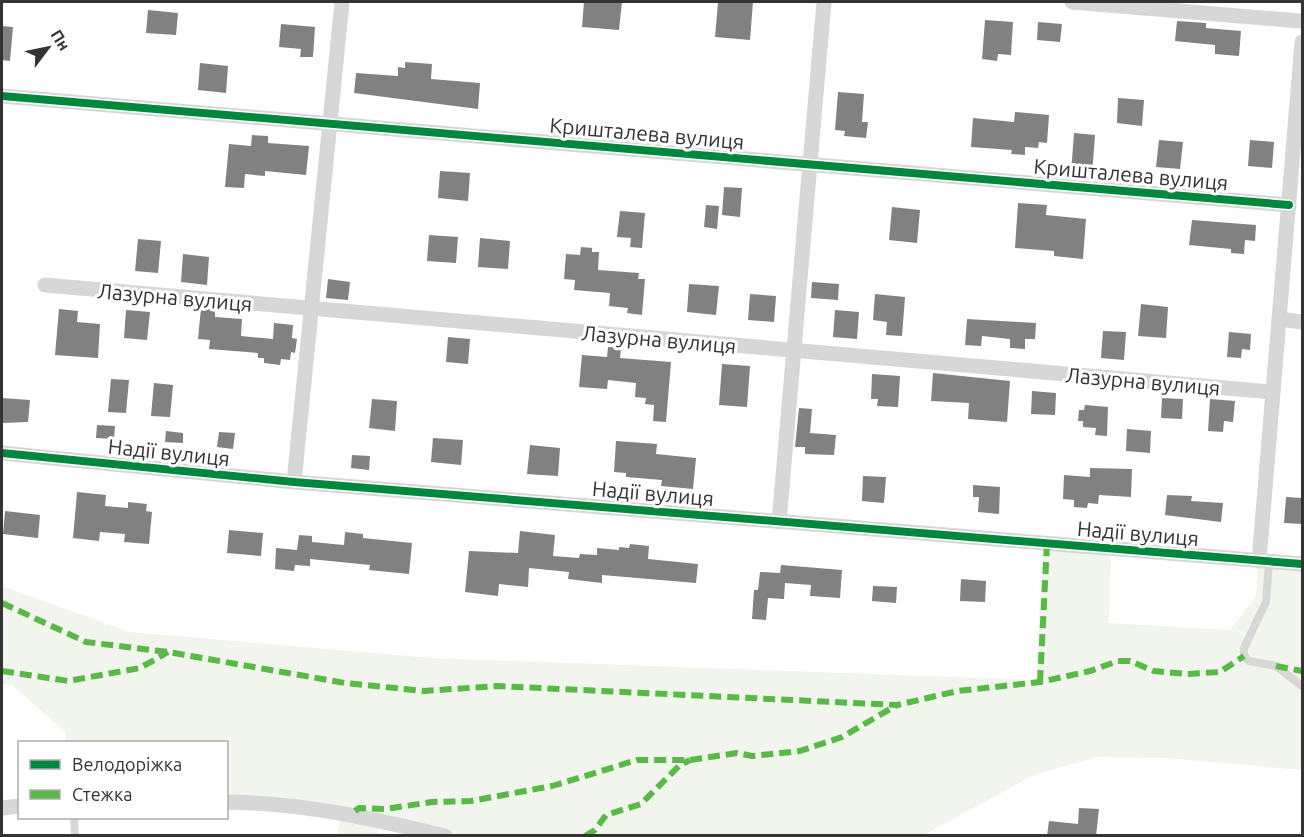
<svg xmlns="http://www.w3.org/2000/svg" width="1304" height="837" font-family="Ubuntu,sans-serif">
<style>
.green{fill:#f1f5ed}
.building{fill:#818181}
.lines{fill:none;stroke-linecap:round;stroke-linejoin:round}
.lane{stroke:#d7d7d7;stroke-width:8}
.street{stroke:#d7d7d7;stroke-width:15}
.quiet{stroke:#58b947;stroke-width:6;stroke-dasharray:12 6;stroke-linecap:butt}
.cycleway-casing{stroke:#fff;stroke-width:11}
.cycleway{stroke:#00873e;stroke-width:8}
.labels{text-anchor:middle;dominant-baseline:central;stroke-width:6;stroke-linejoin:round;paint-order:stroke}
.street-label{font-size:21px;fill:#333;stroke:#fff}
</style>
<rect width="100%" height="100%" fill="#fff"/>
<g class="green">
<path d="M1043,543L1111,549L1109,623L1230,630L1256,596L1259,561L1302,564V770L1167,758L1097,757L1032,776L924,835L445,836L227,802L226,742H66L65,732L12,685H2V586L130,632L432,658L1036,680Z"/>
<path d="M340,820L379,827L377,835L337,836Z"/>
</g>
<g class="building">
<path d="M584,2H622L619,30L582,27Z"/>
<path d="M718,2H753L750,40L715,37Z"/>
<path d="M148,10L178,13L176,35L146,33Z"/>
<path d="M985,20L1013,22L1011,55L998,54L997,61L982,59Z"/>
<path d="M1177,21L1206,23V28L1241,31L1239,56L1215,54V45L1175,41Z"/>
<path d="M1038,22L1062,24L1060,42L1037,40Z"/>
<path d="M281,24L315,27L313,57H300L301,49L279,47Z"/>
<path d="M2,26L13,27L10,61L2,60Z"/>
<path d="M405,62L432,64L431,79L480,83L478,109L354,93L356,73L398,76V67L405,68Z"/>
<path d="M200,63L228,66L226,93L198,90Z"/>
<path d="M838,92L864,94L862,122H868L866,138L844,136L845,131L835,130Z"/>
<path d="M1118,98L1144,100L1142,126L1117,123Z"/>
<path d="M1015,112L1049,115L1047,143L1039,142L1038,148L1025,147V155L1011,154L1012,150L971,147L973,118L1014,122Z"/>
<path d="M1074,133L1095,135L1092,175L1071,173Z"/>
<path d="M252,135L268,136V143L309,146L306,175L265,171V176L245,174L244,188L225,187L229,144L251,146Z"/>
<path d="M1159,140L1183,142L1180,169L1156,167Z"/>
<path d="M1250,140L1274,142L1272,168L1248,166Z"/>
<path d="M440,171L470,173L468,201L438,198Z"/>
<path d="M724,187L742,188L740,217L722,215Z"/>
<path d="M1018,203L1047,205L1046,215L1086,219L1083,259L1054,256V251L1015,248Z"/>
<path d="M706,205L719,206L717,229L704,227Z"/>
<path d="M892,207L920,210L917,243L889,240Z"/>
<path d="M620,211L645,213L642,248L630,247L631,238L617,237Z"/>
<path d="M1192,220L1256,225L1255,241L1245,240L1244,254L1231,253V249L1189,245Z"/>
<path d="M429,235L458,237L456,263L427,261Z"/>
<path d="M480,238L510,241L508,269L478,267Z"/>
<path d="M138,239L161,241L158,273L135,271Z"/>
<path d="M581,247L592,248V252H599L598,270L639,273L638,279H645L642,315L627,313L628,308L609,306L610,293L574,290L575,280L564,279L566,254L580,255Z"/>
<path d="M183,254L209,257L207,285L181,282Z"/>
<path d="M328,279L350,282L348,300L326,298Z"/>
<path d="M812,282L839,284L838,300L811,298Z"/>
<path d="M689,284L719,286L716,315L687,312Z"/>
<path d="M750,294L776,296L774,322L748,320Z"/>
<path d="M875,294L905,297L902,336L886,335L887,322L873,320Z"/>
<path d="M1141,304L1168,307L1166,338L1138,336Z"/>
<path d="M201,308L215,310V317L242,319L241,336L273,339L274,323L293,325L292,338L297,339L295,353L291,352L290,360L281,359L280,365L264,363V358H258V353L209,349L210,340L198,339Z"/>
<path d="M59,309L78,311L77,322L100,324L98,358L55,355Z"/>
<path d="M126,310L150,312L147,340L124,338Z"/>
<path d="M835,310L859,312L857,339L833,337Z"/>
<path d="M967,319L1036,323L1035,339H1025V349L1010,348V339L982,336L981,346L965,345Z"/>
<path d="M1103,331L1126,332L1124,360L1101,358Z"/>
<path d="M1229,332L1251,334L1250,350L1242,349L1241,358L1227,357Z"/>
<path d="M448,337L470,339L468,364L446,362Z"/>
<path d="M608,347L621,348L620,358L671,362L666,422L653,421L654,405L645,404L646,398L635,397L636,383L608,380L607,389L579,387L582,355L607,357Z"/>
<path d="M722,364L750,366L747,407L719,405Z"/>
<path d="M933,373L1010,381L1007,422L968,419L969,403L931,401Z"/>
<path d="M872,374L900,376L898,407L877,406L878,399H871Z"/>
<path d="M111,379L129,380L126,413L108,412Z"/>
<path d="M154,383L173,385L170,417L151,416Z"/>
<path d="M1032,391L1056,393L1055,415L1031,414Z"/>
<path d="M2,398L30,400L28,422L2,423Z"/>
<path d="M1162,398L1183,399L1182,419L1161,418Z"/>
<path d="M372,399L397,401L395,431L369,428Z"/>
<path d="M1210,399L1235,401L1233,422L1224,421L1223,432L1208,431Z"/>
<path d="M1085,405L1108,407L1107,436L1095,435L1096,428L1083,427V421H1078L1079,410H1084Z"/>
<path d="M799,408L812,409L810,433L836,435L834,455L805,454V447H795Z"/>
<path d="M97,425L115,426L114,439L96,438Z"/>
<path d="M1127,429L1151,431L1150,453L1126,451Z"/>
<path d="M166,431L183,433V443L165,442Z"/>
<path d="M219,432L235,433L233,449L217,447Z"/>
<path d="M433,438L463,440L461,465L431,462Z"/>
<path d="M616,441L657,444L656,454L696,458L693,489L661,486L662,480L626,477V473L614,472Z"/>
<path d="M530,445L560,448L558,476L527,474Z"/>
<path d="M352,455L370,456L369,470L351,468Z"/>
<path d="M1090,468L1132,469L1131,497L1099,495L1098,504L1088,503L1087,508L1074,507V500L1063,499L1064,475L1090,477Z"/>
<path d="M863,476L886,477L884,503L862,501Z"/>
<path d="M973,485L1000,487L999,514L978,512L979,497H973Z"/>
<path d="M77,492L106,495L105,506L128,508V502L147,504L146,511L152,512L149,544L124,542L125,534L100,532L99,541L73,538Z"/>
<path d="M1167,495L1192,496L1191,501L1223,503L1221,522L1165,515Z"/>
<path d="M1286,497L1302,498V524L1284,523Z"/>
<path d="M5,511L40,515L38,538L3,534Z"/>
<path d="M229,530L263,533L261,556L227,553Z"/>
<path d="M520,531L555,535L553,556L579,558L580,554L597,555V548L619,550V547L629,548L630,544L649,546L648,559L698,564L696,583L602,575V583L568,579L569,572L529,568L528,587L499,584L498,596L465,592L469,551L518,553Z"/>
<path d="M345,532L363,534V538L412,543L409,574L369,570L370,565L310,559V566L295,565L294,571L275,569L276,548L297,550L299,535L312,536V542L344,545Z"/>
<path d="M781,565L842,570L840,598L810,596L811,585L785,583L784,599L768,598L766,620L752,619L754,590H758L760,572L780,573Z"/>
<path d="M961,579L986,581L985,602L960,601Z"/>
<path d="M873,586L897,587L896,603L872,601Z"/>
<path d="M1079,808L1099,809L1096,836H1047L1049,821L1078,824Z"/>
</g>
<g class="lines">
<g class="lane">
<path d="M1269,562L1266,602L1244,648V656L1249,661L1276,666L1302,686"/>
<path d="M74,818L75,836"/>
</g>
<g class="street">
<path d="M1072,2L1300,21"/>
<path d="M2,96L1289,205"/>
<path d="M45,285L1273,392"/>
<path d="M1279,319L1302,322"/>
<path d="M2,453L294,482L1302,564"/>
<path d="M294,482L342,2"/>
<path d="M779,522L824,2"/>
<path d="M1259,561L1302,42"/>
<path d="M226,802C303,803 370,818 445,836"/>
<path d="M2,808L20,806"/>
</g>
<g class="quiet">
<path d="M2,603L86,642L168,652L345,683L424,691L497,686L897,705L958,691L1040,682L1090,671L1118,661H1130L1154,671L1187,674L1220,672L1244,656"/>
<path d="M1276,666L1302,671"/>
<path d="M2,671L68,681L140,668L168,652"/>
<path d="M1040,682L1047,544"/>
<path d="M355,811L359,808L385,809L432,802L471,801L552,786L637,760H690L737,753L752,756L800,751L842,737L897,705"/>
<path d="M585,836L595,830L606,815L641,804L679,766L690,760"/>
</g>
<defs>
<g id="cycleway">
<path d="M2,96L1289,205"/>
<path d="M2,453L294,482L1302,564"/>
</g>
</defs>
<use href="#cycleway" class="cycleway-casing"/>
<use href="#cycleway" class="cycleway"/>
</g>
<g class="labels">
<g class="street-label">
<text transform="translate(647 133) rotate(5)">Кришталева вулиця</text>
<text transform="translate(1131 174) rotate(5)">Кришталева вулиця</text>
<text transform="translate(175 297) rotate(5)">Лазурна вулиця</text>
<text transform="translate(659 339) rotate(5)">Лазурна вулиця</text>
<text transform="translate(1143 381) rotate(5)">Лазурна вулиця</text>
<text transform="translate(169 452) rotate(6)">Надії вулиця</text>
<text transform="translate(653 493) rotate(5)">Надії вулиця</text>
<text transform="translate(1138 533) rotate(5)">Надії вулиця</text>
</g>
</g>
<rect width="1304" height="837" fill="none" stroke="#333333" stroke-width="6"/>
<rect x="18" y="741" width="210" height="78" fill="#ffffff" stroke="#adadad" stroke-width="1.5"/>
<rect x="30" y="760" width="30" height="9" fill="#00873e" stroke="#adadad" stroke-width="1.5"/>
<text x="72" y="771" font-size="18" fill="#333333">Велодоріжка</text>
<rect x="30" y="790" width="30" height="9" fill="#58b947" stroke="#adadad" stroke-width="1.5"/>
<text x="72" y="801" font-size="18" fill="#333333">Стежка</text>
<g transform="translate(48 48) rotate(58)" stroke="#ffffff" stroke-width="4.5" paint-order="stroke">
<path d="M0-4.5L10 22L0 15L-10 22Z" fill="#333333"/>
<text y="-9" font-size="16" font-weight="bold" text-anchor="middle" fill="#333333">Пн</text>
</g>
</svg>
